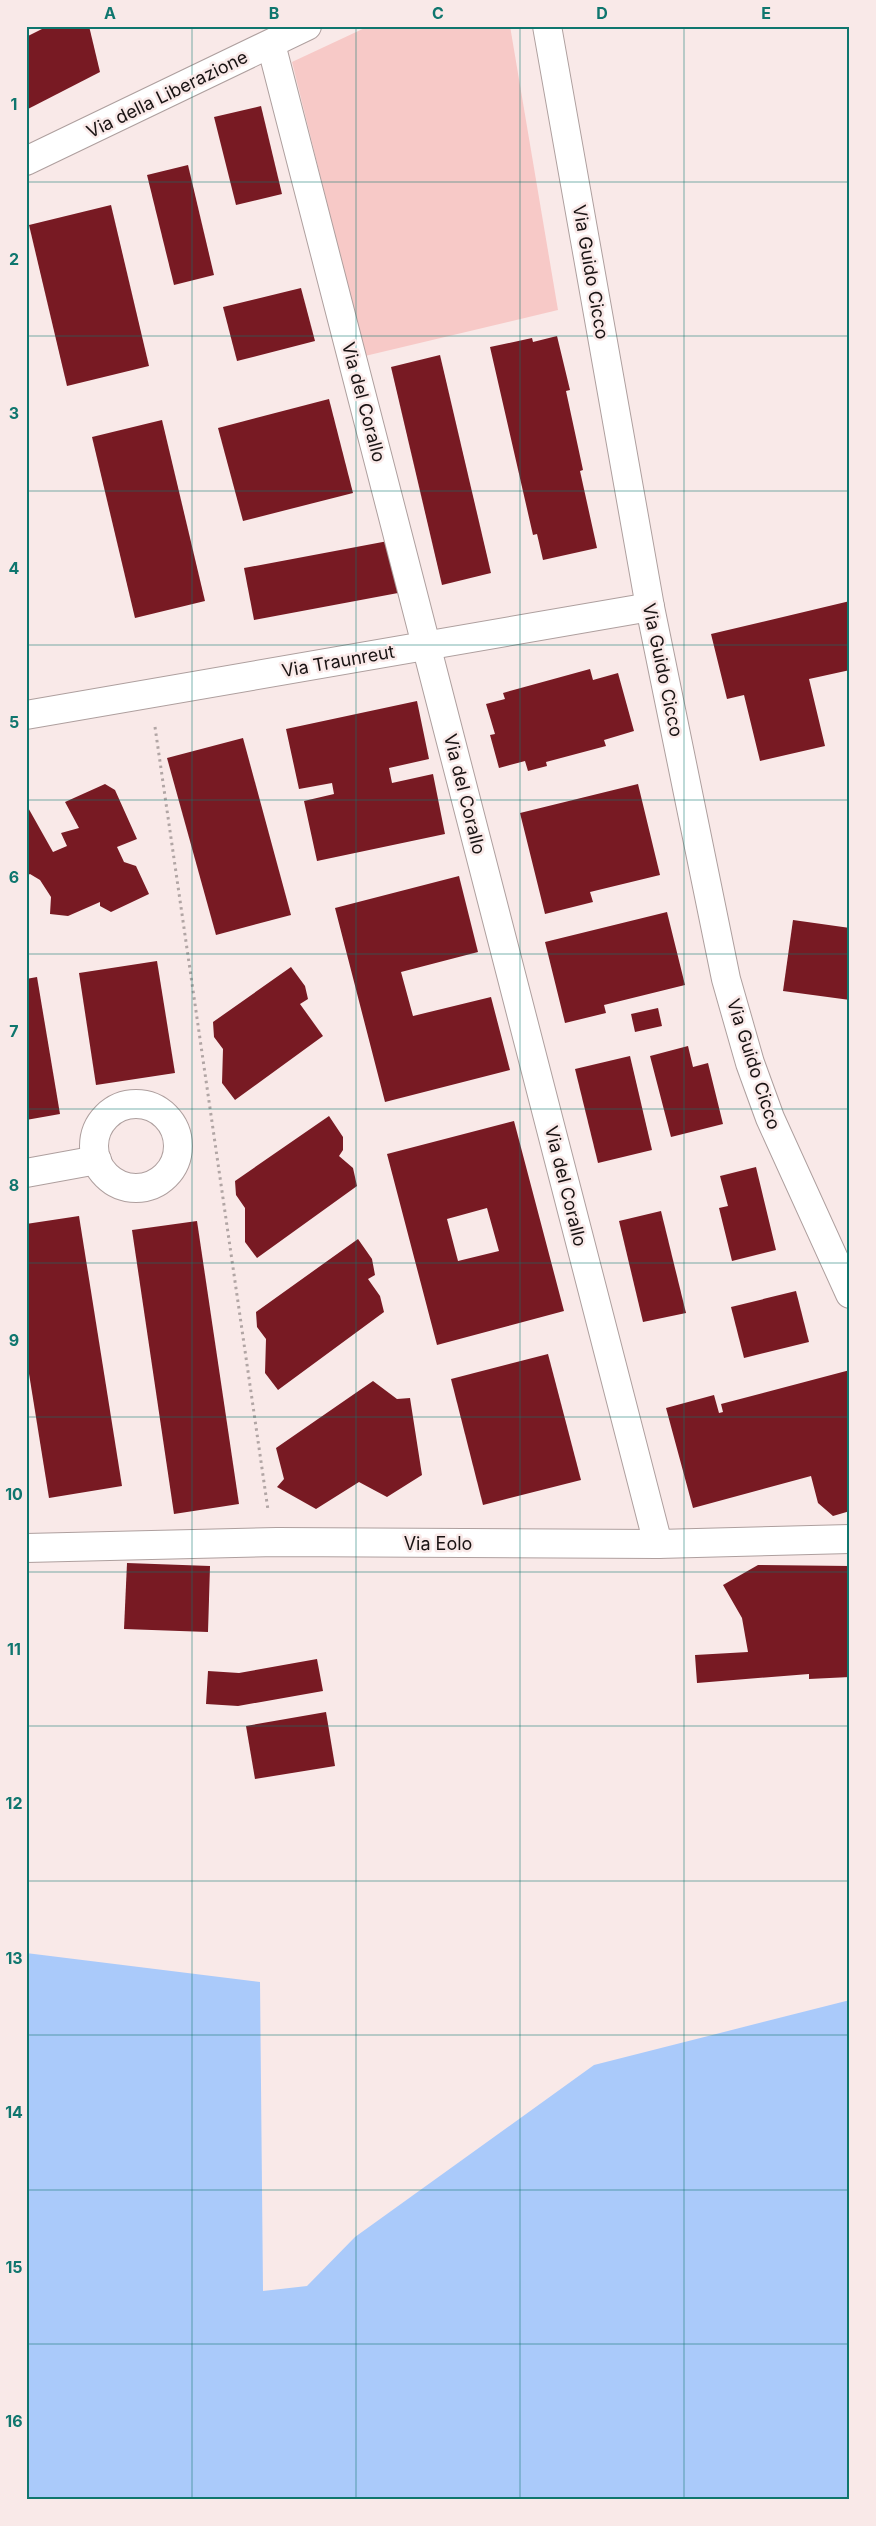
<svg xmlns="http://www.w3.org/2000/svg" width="876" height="2526" font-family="Inter,sans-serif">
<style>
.green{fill:#f7c9c7}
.water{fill:#aacafa}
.building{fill:#781a23;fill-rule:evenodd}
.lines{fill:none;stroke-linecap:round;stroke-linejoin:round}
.minor-casing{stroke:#ae9f9e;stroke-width:30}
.major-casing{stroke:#ae9f9e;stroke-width:30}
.path{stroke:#b1a5a4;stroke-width:3;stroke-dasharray:2.5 4;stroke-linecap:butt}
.minor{stroke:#fff;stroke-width:28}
.major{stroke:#fff;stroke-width:28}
.grid{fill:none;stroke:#0f766e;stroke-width:1;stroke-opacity:0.55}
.labels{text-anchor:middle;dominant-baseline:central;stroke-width:5;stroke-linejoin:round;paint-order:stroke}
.street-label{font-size:18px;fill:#191313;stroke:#f9e9e8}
.neatline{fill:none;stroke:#0f766e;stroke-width:2}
.grid-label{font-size:16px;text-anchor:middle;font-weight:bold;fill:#0f766e}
</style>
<rect width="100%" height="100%" fill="#f9e9e8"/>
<path class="green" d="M369,26H510L558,310L365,356L292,62Z"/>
<path class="water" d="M26,1953L260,1982L263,2291L307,2286L355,2237L594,2065L850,2000V2500H26Z"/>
<g class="building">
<path d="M48,26H89L100,72L26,110V37Z"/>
<path d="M261,106L282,194L236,205L214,117Z"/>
<path d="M188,165L214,275L174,285L147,175Z"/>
<path d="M111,205L149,366L67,386L29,225Z"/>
<path d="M301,288L315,341L237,361L223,307Z"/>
<path d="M557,336L570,390L566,391L583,470L580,471L597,548L543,560L537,534L533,535L490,347L532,338L533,342Z"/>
<path d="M440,355L491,573L442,585L391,367Z"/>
<path d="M329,399L353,493L243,521L218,428Z"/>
<path d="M162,420L205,601L135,618L92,437Z"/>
<path d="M388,541L398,593L254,620L244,568Z"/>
<path d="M850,601V670L809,679L825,746L760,761L744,695L727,699L711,634Z"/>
<path d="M590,669L593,680L618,673L634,731L604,740L606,746L546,762L547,766L528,771L525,761L499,768L490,735L495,734L486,704L505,699L503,693Z"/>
<path d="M417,701L429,759L389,768L392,783L433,774L445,834L317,861L304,801L334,794L332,783L299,789L286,729Z"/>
<path d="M243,738L291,915L216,935L167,758Z"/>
<path d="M105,784L115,790L137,839L117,847L124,862L136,866L149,894L111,912L100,906V902L68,916L50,914L51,897L40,880L30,874L26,876V804L53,852L67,846L61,833L79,828L65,802Z"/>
<path d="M638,784L660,875L590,892L593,902L545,914L520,813Z"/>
<path d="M459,876L478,952L401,972L413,1016L491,997L510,1070L385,1102L335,908Z"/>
<path d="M667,912L685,985L604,1005L606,1013L565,1023L545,942Z"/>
<path d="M793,920L850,928V1000L783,991Z"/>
<path d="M157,961L175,1073L96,1085L79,973Z"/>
<path d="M291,967L305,986L308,999L300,1004L323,1036L235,1100L222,1083L223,1049L214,1037L213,1022Z"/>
<path d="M37,977L60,1114L26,1120V979Z"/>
<path d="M658,1008L662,1026L635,1032L631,1014Z"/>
<path d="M688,1046L693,1067L708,1063L723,1124L671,1137L650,1056Z"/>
<path d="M630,1056L652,1150L598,1163L575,1069Z"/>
<path d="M329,1116L343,1137V1150L339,1156L353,1168L357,1186L257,1258L245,1242V1208L236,1195L235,1181Z"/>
<path d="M514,1121L564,1311L437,1345L387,1154ZM487,1208L499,1251L458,1261L447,1219Z"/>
<path d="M756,1167L776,1250L732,1261L719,1208L728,1206L720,1176Z"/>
<path d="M661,1211L686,1313L643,1322L619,1221Z"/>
<path d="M79,1216L122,1486L49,1498L26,1355V1224Z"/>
<path d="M197,1221L239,1504L174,1514L132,1230Z"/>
<path d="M358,1239L372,1259L375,1275L368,1279L380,1296L384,1312L278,1390L265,1373L266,1339L257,1327L256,1312Z"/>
<path d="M796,1291L809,1342L744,1358L731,1307Z"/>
<path d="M548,1354L581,1480L483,1505L451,1379Z"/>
<path d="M850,1370V1511L833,1516L818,1503L811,1476L693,1508L666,1408L714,1395L719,1413L723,1412L721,1404Z"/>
<path d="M373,1381L397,1399L410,1398L422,1475L387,1497L359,1482L316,1509L277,1487L284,1479L276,1448Z"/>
<path d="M127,1563L210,1566L208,1632L124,1629Z"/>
<path d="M758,1565L850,1566V1677L809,1679V1674L697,1683L695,1655L748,1652L742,1618L723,1585Z"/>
<path d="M317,1659L323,1691L238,1706L206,1704L208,1671L239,1673Z"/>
<path d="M326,1712L335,1766L255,1779L246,1726Z"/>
</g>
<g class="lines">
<defs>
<g id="minor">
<path d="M547,26L650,607L726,979L750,1063L770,1118L850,1294"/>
<path d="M271,44L658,1544"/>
<path d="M26,715L650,607"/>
<circle cx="136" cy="1146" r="42"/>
<path d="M26,1173L97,1160"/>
<path d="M26,1548L277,1542L658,1544L850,1539"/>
</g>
<path id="major" d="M26,161L307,26"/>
</defs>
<use href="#minor" class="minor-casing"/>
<use href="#major" class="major-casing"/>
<path class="path" d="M155,727L268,1510"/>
<use href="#minor" class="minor"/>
<use href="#major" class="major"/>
</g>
<path class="grid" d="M192,26V2500M356,26V2500M520,26V2500M684,26V2500M26,182H850M26,336H850M26,491H850M26,645H850M26,800H850M26,954H850M26,1109H850M26,1263H850M26,1417H850M26,1572H850M26,1726H850M26,1881H850M26,2035H850M26,2190H850M26,2344H850"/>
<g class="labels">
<g class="street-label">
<text transform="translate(167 94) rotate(-26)">Via della Liberazione</text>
<text transform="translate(591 272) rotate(80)">Via Guido Cicco</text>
<text transform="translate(364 402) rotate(75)">Via del Corallo</text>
<text transform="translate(338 661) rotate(-10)">Via Traunreut</text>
<text transform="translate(663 670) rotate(78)">Via Guido Cicco</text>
<text transform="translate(465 794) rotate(76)">Via del Corallo</text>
<text transform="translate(754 1064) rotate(72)">Via Guido Cicco</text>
<text transform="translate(566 1186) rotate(76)">Via del Corallo</text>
<text x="438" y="1543">Via Eolo</text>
</g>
</g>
<rect width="876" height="2526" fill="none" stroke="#f9e9e8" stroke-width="55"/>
<rect x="28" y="28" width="820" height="2470" class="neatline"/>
<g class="grid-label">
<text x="110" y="19">A</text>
<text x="274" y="19">B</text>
<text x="438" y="19">C</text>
<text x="602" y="19">D</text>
<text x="766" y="19">E</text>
<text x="14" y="110">1</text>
<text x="14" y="265">2</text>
<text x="14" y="419">3</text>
<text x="14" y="574">4</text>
<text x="14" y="728">5</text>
<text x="14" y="883">6</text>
<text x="14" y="1037">7</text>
<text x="14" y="1191">8</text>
<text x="14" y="1346">9</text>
<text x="14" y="1500">10</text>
<text x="14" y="1655">11</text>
<text x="14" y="1809">12</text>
<text x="14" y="1964">13</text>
<text x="14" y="2118">14</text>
<text x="14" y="2273">15</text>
<text x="14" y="2427">16</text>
</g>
</svg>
